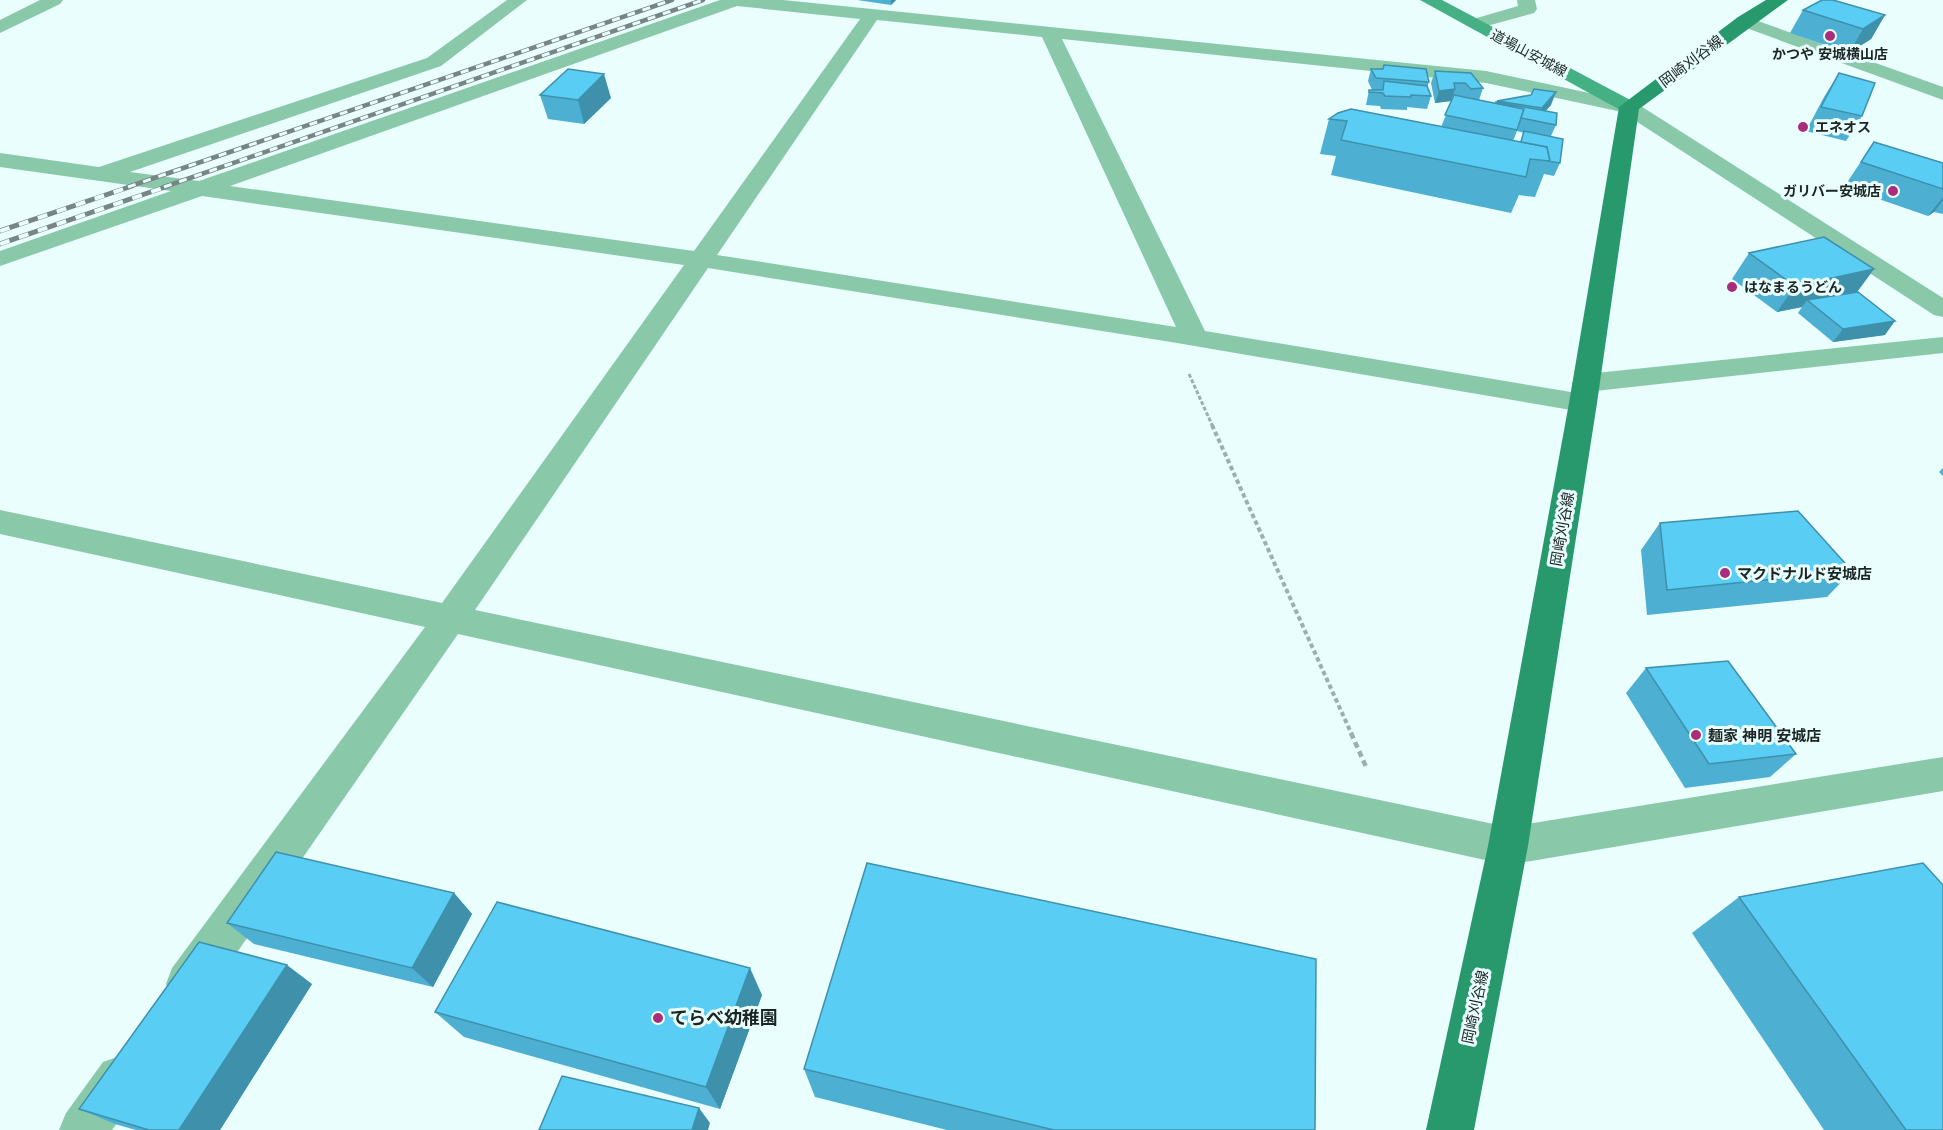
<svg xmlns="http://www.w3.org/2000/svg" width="1943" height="1130" font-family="Arial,'Noto Sans JP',sans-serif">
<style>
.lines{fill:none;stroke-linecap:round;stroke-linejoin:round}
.path-far2{stroke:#9daead;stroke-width:3;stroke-dasharray:4 2;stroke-linecap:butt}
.path-far1{stroke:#9daead;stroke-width:4;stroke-dasharray:4.5 3;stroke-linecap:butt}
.path{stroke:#9daead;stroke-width:4.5;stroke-dasharray:6 4;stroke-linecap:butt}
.street{fill:#89c9aa;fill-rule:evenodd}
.secondary{fill:#45b083;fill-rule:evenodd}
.primary{fill:#27996d;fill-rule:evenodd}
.rail-far1-casing{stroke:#778685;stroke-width:4.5}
.rail-casing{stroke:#778685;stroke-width:5}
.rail-far1{stroke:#e9fefd;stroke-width:3;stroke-dasharray:8;stroke-linecap:butt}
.rail{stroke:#e9fefd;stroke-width:4;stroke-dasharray:10;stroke-linecap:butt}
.wall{fill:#4db0d2;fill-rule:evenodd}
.shaded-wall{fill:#3e90ab}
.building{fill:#59cdf4;stroke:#3e90ab;stroke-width:1.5}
.poi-dot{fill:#aa2d7d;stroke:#e9fefd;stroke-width:2}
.labels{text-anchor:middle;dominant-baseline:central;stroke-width:6;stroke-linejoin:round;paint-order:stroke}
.far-street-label{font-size:14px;fill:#1b2524;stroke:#e9fefd}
.far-poi-label{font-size:14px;font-weight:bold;fill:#1b2524;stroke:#e9fefd;text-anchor:start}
.street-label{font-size:15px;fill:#1b2524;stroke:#e9fefd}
.poi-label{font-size:15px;font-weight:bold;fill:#1b2524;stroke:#e9fefd;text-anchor:start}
.near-poi-label{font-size:18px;font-weight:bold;fill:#1b2524;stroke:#e9fefd;text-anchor:start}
</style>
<rect width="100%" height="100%" fill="#e9fefd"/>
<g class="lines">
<path class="path-far2" d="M1189,374L1213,427"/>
<path class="path-far1" d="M1212,425L1352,735"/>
<path class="path" d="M1351,733L1367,769"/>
<g class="street">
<path d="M40,0H63L60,4L0,33V20Z"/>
<path d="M507,0H527L441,66L130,172L199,181L720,0H783L1486,71L1636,103L1943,298V317L1934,315L1622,112L1486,83L1062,39L1205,331L1583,394L1593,396L1597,403L1593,410L1583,412L1171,342L708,268L475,610L1508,827L1943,757V791L1508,865L458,634L204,1000L188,1006L172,1000L166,984L172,968L425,627L0,534V510L442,603L684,265L202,196L0,266V251L171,191L0,167V153L99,167L427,58ZM737,6L860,19L694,251L230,186ZM877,20L1042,37L1176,327L717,255Z"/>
<path d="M1517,0H1535L1537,9L1534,13L1476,29L1467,24L1470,20L1518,6Z"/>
<path d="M1744,16L1943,87V100L1738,25L1735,21Z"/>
<path d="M1943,337V353L1586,392L1576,389L1572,383L1576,377L1586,374Z"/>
<path d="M120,1056L137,1062L143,1079L137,1096L112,1130H59L66,1113L103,1062Z"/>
</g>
<path class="secondary" d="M1420,0H1442L1636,103L1639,107L1636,111H1622Z"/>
<path class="primary" d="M1766,0H1788L1639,109L1597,403L1528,846L1474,1130H1426L1488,846L1569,403L1619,107L1738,17Z"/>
<defs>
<g id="rail-far1">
<path d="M128,187L672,0"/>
<path d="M164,187L703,0"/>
</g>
<g id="rail">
<path d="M0,231L132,186"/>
<path d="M0,244L168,186"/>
</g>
</defs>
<use href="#rail-far1" class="rail-far1-casing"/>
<use href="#rail" class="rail-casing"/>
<use href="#rail-far1" class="rail-far1"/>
<use href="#rail" class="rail"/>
</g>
<g class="wall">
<path d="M857,0H896L891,5Z"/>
<path d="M1803,10L1885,15L1871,39L1849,53L1790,33Z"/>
<path d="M1371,69L1429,82L1427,88L1431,96L1427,109L1407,107V110L1381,109L1380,106L1366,105L1369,90H1372L1368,81Z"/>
<path d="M1435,71L1483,88L1479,100L1496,103L1497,101L1551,105L1545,111L1556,125L1551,136L1560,163L1554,176L1544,174L1535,197L1519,195L1511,213L1331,175L1336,156L1320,154L1329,119L1441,127L1454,96H1453L1451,101L1435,103L1431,83ZM1517,131L1524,133L1520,142L1513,141Z"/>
<path d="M1839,73L1862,116L1846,141L1806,131L1824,97Z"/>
<path d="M540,95L611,98L584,124L548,119Z"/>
<path d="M1874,142L1943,163V214L1934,212L1928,216L1844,187Z"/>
<path d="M1749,253L1857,293L1885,335L1833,342L1798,313L1802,307L1777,312L1732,279Z"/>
<path d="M1943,468V476L1939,472Z"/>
<path d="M1660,523L1852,571L1827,597L1647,615L1641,550Z"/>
<path d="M1646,668L1796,754L1770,777L1685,788L1626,693Z"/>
<path d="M454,893L472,914L433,987L254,944L227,923Z"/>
<path d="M1739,897L1943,1130H1824L1692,933Z"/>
<path d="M312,984L220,1130H136L115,1124L79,1109Z"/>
<path d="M762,995L720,1109L464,1037L435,1012Z"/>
<path d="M804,1069L1315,1130H947L815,1097Z"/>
</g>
<g class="shaded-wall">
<path d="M891,0H896L891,5Z"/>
<path d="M1885,15L1871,39L1849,53L1863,29Z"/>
<path d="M604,74L611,98L584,124L578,100Z"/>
<path d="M1455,89L1451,101L1435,103L1439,91Z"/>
<path d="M1556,92L1551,105L1537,121L1542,108Z"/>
<path d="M1943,197V200L1934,212L1928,216Z"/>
<path d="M1874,269L1855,295L1807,300L1802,307L1777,312L1795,286Z"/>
<path d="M1895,321L1885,335L1833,342L1843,329Z"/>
<path d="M454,893L472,914L433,987L412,968Z"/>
<path d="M287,965L312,984L220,1130H179Z"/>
<path d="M750,968L762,995L720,1109L706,1087Z"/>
<path d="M699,1108L710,1123L708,1130H692Z"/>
</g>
<g class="building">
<path d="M1822,0H1833L1885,15L1863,29L1803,10Z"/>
<path d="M1384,65L1426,69L1429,82L1376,78L1371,69H1383Z"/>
<path d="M568,69L604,74L578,100L540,95Z"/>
<path d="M1435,71L1471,73L1483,88L1471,89L1465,83H1454L1455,89L1439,91Z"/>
<path d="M1839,73L1875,83L1862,116L1821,107Z"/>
<path d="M1384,81L1427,86L1431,96L1411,95V97L1385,96L1383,93L1369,92V90H1383Z"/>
<path d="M1534,89L1556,92L1542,108L1497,101L1531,95Z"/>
<path d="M1454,95L1524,109L1517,130L1445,115Z"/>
<path d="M1496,102L1557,113L1556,125L1521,118L1524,109L1496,103Z"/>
<path d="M1351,109L1547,147L1550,161L1530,159L1526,177L1341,140L1347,121L1329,119L1338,113Z"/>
<path d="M1524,131L1563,139L1560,163L1547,161H1550L1547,147L1521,142Z"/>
<path d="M1874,142L1943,163V189L1861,162Z"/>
<path d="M1824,237L1874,269L1795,286L1749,253Z"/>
<path d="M1858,292L1895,321L1843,329L1807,300Z"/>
<path d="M1798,511L1852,571L1667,590L1660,523Z"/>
<path d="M1728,661L1796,754L1709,764L1646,668Z"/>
<path d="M276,852L454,893L412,968L227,923Z"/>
<path d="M867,863L1316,959L1315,1130H1054L804,1069Z"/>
<path d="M1923,863L1943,885V1130H1906L1739,897Z"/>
<path d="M497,902L750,968L706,1087L435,1012Z"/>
<path d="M199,942L287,965L179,1130H149L79,1109Z"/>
<path d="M562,1076L699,1108L692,1130H539Z"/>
</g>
<g class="poi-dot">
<circle cx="1830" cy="36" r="6"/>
<circle cx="1803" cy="127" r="6"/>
<circle cx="1893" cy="191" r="6"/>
<circle cx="1732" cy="287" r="6"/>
<circle cx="1725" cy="573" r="6"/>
<circle cx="1696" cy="735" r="6"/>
<circle cx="658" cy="1018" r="6"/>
</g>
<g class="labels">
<g class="far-street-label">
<text transform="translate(1529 53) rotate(28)">道場山安城線</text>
</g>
<g class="far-poi-label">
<text x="1830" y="54" text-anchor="middle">かつや 安城横山店</text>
<text x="1815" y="127">エネオス</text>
<text x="1881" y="191" text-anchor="end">ガリバー安城店</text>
<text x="1744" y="287">はなまるうどん</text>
</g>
<g class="street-label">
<text transform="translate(1691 61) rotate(-37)">岡崎刈谷線</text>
<text transform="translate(1562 529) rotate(-80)">岡崎刈谷線</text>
<text transform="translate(1475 1007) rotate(-78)">岡崎刈谷線</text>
</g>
<g class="poi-label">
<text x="1737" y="573">マクドナルド安城店</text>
<text x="1708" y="735">麺家 神明 安城店</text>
</g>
<g class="near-poi-label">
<text x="670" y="1018">てらべ幼稚園</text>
</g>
</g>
</svg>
